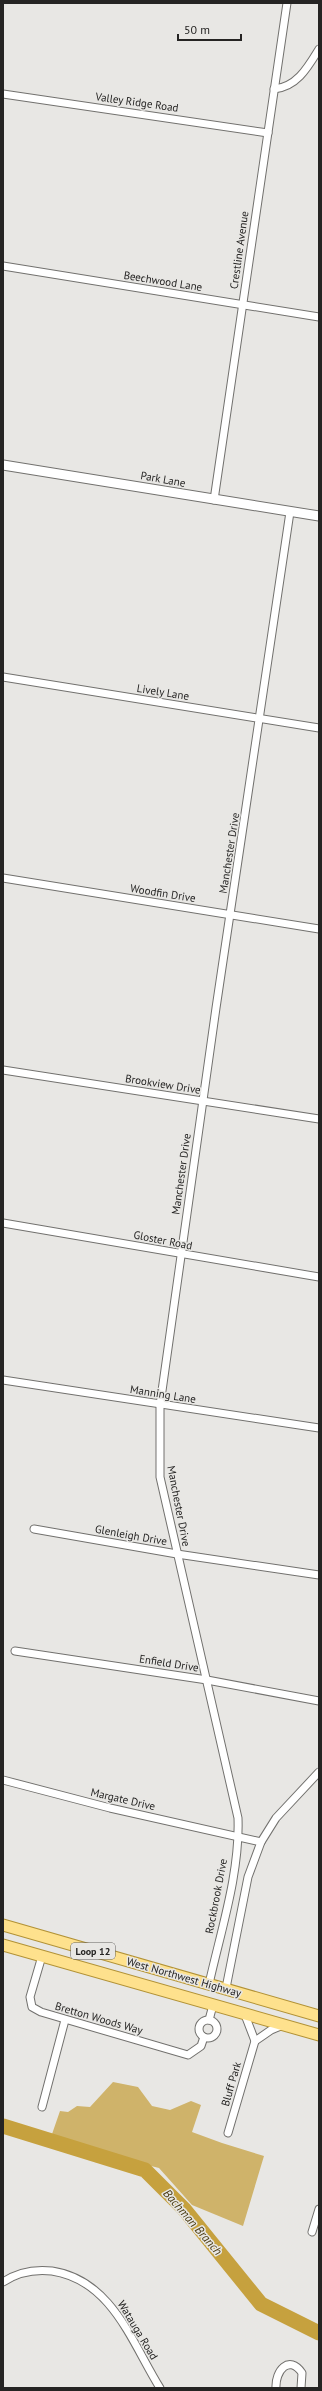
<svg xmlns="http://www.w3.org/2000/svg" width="322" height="2391" font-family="'PT Sans',sans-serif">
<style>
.green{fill:#cfb36a}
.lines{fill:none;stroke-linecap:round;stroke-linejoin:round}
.river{stroke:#c6a13e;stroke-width:15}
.minor-casing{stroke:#72716e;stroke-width:9}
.tertiary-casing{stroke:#72716e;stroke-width:11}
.primary-casing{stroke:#b29236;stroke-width:13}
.minor{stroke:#fff;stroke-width:7}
.tertiary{stroke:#fff;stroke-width:9}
.primary{stroke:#fee18d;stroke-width:11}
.labels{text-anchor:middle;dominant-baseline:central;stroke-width:3;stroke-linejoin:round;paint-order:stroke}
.shield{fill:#e8e7e4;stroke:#605e5d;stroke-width:1}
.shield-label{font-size:10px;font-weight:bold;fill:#252423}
.street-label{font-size:11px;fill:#252423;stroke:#e8e7e4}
.water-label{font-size:12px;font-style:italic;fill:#4a3b12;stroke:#e8e7e4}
</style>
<rect width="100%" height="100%" fill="#e8e7e4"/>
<path class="green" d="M113,2082L138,2087L152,2106L170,2110L191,2101L201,2105L192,2132L222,2143L264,2156L243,2226L192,2205L159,2168L88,2150L51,2137L60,2111L68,2112L77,2106L90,2107Z"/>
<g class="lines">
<path class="river" d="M3,2126L145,2170L184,2209L261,2304L319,2333"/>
<defs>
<g id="minor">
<path d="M274,89C297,87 308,67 319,49"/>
<path d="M3,94L268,133"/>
<path d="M3,266L319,317"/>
<path d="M214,500L287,3"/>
<path d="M3,677L319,728"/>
<path d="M3,878L319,929"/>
<path d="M3,1070L319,1119"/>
<path d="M3,1223L319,1277"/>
<path d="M3,1380L319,1428"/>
<path d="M34,1529L177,1554L319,1575"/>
<path d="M15,1651L207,1680L319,1701"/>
<path d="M3,1780L110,1808L261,1842L276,1818L319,1772"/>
<path d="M42,1956L30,1997L32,2007L41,2012L188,2055L201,2046L204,2037"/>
<path d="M209,1984C221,1930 240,1873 238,1818L160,1477V1405L216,1008L290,512"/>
<path d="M226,1988L248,1877L261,1842"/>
<path d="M209,2020L213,2005"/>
<circle cx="208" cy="2029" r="9"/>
<path d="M255,2041L271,2030L283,2025"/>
<path d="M42,2107L65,2020"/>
<path d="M228,2133L255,2041L245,2015"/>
<path d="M312,2232L319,2209"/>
<path d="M3,2282C18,2272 34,2269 52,2271C112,2280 132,2343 160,2388"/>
<path d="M276,2388C275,2371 289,2354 302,2373L301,2388"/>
</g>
<path id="tertiary" d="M3,465L319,516"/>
<g id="primary">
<path d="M3,1925L319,2016"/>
<path d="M3,1945L319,2035"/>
</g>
</defs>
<use href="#minor" class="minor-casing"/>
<use href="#tertiary" class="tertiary-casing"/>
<use href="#primary" class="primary-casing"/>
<use href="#minor" class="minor"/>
<use href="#tertiary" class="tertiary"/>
<use href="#primary" class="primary"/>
</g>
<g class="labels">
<rect class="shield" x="71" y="1943" width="44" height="16" rx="3"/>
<g class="shield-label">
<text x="93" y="1951">Loop 12</text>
</g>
<g class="street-label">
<text transform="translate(137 102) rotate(8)">Valley Ridge Road</text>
<text transform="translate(239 250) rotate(-82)">Crestline Avenue</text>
<text transform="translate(163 281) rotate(9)">Beechwood Lane</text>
<text transform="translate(163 479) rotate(10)">Park Lane</text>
<text transform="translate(163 692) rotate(9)">Lively Lane</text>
<text transform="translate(229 853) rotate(-81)">Manchester Drive</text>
<text transform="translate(163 893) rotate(9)">Woodfin Drive</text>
<text transform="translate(163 1084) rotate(9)">Brookview Drive</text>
<text transform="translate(181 1174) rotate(-82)">Manchester Drive</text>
<text transform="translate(163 1240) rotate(11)">Gloster Road</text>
<text transform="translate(163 1394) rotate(9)">Manning Lane</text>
<text transform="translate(179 1506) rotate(79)">Manchester Drive</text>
<text transform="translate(131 1535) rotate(10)">Glenleigh Drive</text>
<text transform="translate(169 1663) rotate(9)">Enfield Drive</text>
<text transform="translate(123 1799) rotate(13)">Margate Drive</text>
<text transform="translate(216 1896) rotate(-79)">Rockbrook Drive</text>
<text transform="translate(184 1977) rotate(16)">West Northwest Highway</text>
<text transform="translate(99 2018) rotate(16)">Bretton Woods Way</text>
<text transform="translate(231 2084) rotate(-74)">Bluff Park</text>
<text transform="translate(138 2330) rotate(59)">Watauga Road</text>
</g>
<g class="water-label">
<text transform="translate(193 2222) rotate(49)">Bachman Branch</text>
</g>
</g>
<rect width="322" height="2391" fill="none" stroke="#252423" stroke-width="8"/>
<path d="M178 34v6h63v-6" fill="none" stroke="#252423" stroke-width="2"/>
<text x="184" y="34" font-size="12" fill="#252423" stroke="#e8e7e4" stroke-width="3" paint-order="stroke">50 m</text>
</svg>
